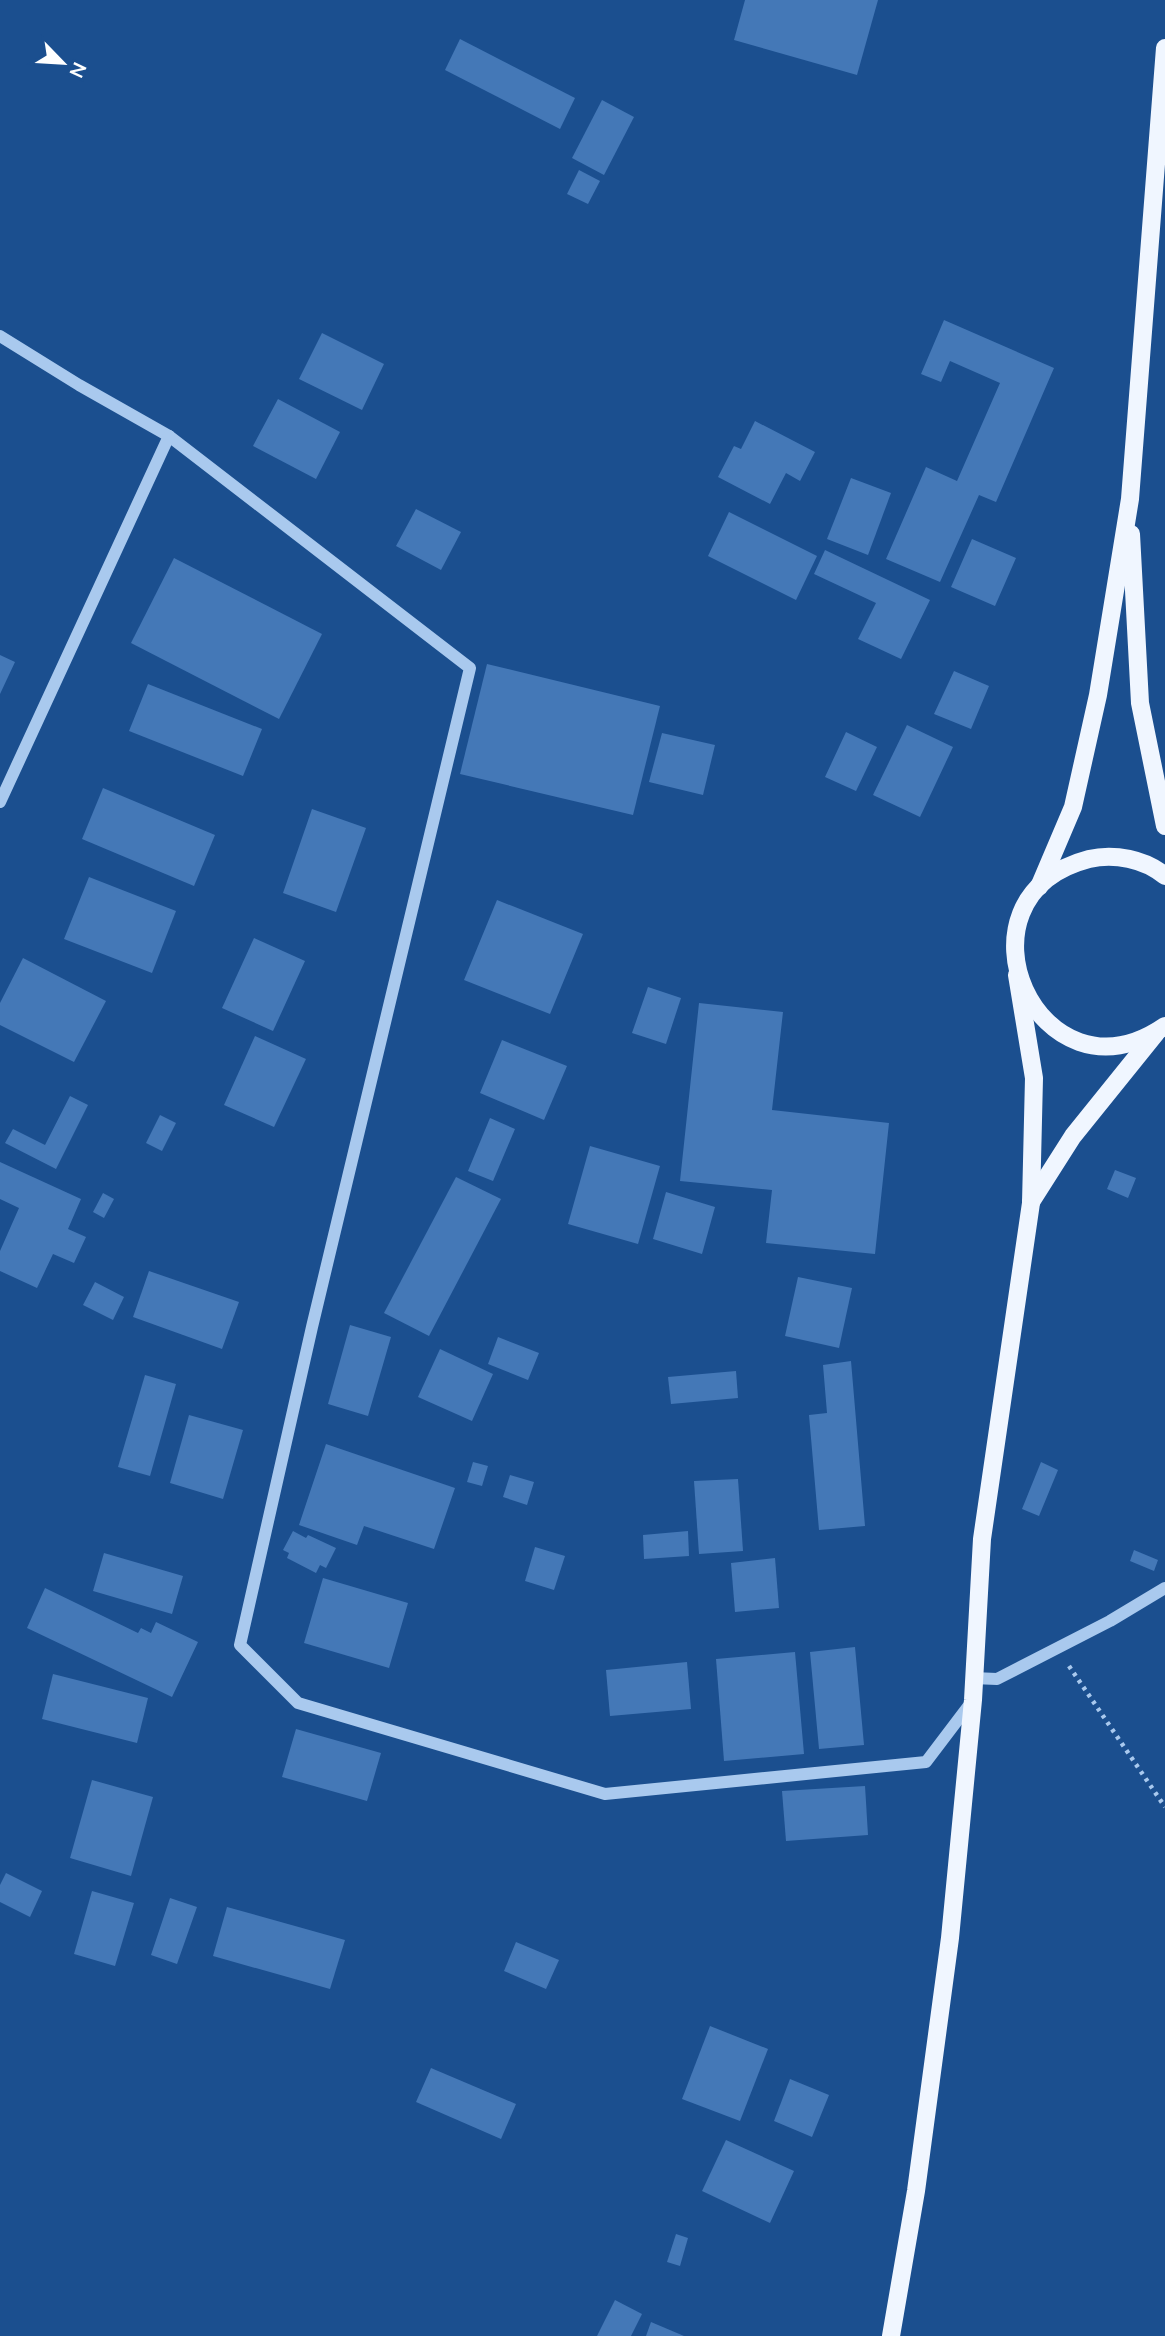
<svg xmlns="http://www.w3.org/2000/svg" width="1165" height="2336" font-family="Mulish,sans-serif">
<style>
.building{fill:#4478b7}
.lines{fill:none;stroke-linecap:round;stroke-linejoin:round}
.path{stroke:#a9c9ee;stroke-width:4.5;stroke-dasharray:3.5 5;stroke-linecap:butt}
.minor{stroke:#a9c9ee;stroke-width:12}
.major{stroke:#f0f6ff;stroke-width:18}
</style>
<rect width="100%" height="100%" fill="#1b4f8f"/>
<g class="building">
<path d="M745,0H878L857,75L734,40Z"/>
<path d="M460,39L575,98L560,129L445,70Z"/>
<path d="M602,100L634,117L604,175L572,158Z"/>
<path d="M579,170L600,181L588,204L567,194Z"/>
<path d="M944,320L1054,368L996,502L979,495L940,582L886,559L926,467L957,481L1000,383L950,361L941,382L921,374Z"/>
<path d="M322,333L384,364L362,410L299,379Z"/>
<path d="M278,399L340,432L316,479L253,446Z"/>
<path d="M755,421L815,452L800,481L786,473L770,504L718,477L734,446L741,449Z"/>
<path d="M851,478L891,493L868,555L827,539Z"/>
<path d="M416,509L461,532L441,570L396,546Z"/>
<path d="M729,512L817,556L796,600L708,556Z"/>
<path d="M972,539L1016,558L995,606L951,587Z"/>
<path d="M825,550L930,600L901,659L858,639L876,603L814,574Z"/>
<path d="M174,558L322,634L279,719L131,643Z"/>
<path d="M0,655L15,662L0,694Z"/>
<path d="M487,664L660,706L633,815L460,774Z"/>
<path d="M954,671L989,686L971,729L934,714Z"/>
<path d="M148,684L262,729L243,776L129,731Z"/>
<path d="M907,725L953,747L920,817L873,795Z"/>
<path d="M846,732L877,747L856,791L825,777Z"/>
<path d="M662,733L715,745L703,795L649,782Z"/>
<path d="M103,788L215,835L194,886L82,839Z"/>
<path d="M312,809L366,828L336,912L283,893Z"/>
<path d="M89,877L176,911L152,973L64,939Z"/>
<path d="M497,900L583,934L550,1014L464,980Z"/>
<path d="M254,938L305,961L273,1031L222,1008Z"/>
<path d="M23,958L106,1001L74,1062L0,1025V1003Z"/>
<path d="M648,987L681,998L666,1044L632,1033Z"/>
<path d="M699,1003L783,1012L772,1110L889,1123L875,1254L766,1243L772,1190L680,1181Z"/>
<path d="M255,1036L306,1059L274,1127L224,1105Z"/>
<path d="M502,1040L567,1066L544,1120L480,1093Z"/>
<path d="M70,1096L88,1105L56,1169L5,1143L13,1129L45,1145Z"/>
<path d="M160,1115L176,1123L162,1151L146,1143Z"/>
<path d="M490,1118L515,1129L493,1181L468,1171Z"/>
<path d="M590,1146L660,1166L638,1244L568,1224Z"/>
<path d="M0,1162L81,1199L68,1229L86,1237L74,1263L53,1254L37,1288L0,1271V1251L19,1208L0,1199Z"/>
<path d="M1115,1170L1136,1178L1128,1198L1107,1189Z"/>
<path d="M456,1177L501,1199L429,1336L384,1313Z"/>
<path d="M666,1192L715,1207L702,1254L653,1239Z"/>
<path d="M103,1193L114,1199L104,1218L93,1212Z"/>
<path d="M149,1271L239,1302L222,1349L133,1317Z"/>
<path d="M798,1277L852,1288L839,1348L785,1336Z"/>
<path d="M95,1282L124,1297L113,1320L83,1305Z"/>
<path d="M350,1325L391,1337L368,1416L328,1404Z"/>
<path d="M498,1337L539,1353L528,1380L488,1364Z"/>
<path d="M440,1349L493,1374L472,1421L418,1397Z"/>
<path d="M851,1361L865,1526L819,1530L809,1415L827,1413L823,1365Z"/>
<path d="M736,1371L738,1398L671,1404L668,1377Z"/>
<path d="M145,1375L176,1384L150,1476L118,1467Z"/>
<path d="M189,1415L243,1430L223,1499L170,1483Z"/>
<path d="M326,1444L455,1488L434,1549L364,1526L357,1545L299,1525Z"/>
<path d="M473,1462L488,1466L482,1486L467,1482Z"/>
<path d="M1041,1462L1058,1470L1039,1516L1022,1509Z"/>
<path d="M510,1475L534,1482L527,1505L503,1497Z"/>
<path d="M738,1479L743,1551L699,1554L694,1481Z"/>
<path d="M293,1531L306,1538L308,1535L336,1548L326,1568L320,1565L316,1573L287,1558L289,1553L283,1550Z"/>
<path d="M688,1531L689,1556L644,1559L643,1535Z"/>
<path d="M535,1547L565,1556L554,1590L525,1581Z"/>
<path d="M1134,1550L1158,1560L1154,1571L1130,1561Z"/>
<path d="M104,1553L183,1576L172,1614L93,1591Z"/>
<path d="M775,1558L779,1608L735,1612L731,1563Z"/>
<path d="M323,1578L408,1603L389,1668L304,1643Z"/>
<path d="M45,1588L138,1633L141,1628L151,1633L156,1622L198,1642L172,1697L27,1628Z"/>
<path d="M855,1647L864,1745L819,1749L810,1652Z"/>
<path d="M795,1652L804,1754L724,1761L716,1659Z"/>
<path d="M687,1662L691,1709L610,1716L606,1670Z"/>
<path d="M53,1674L148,1698L137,1743L42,1719Z"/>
<path d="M296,1729L381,1753L367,1801L282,1777Z"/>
<path d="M92,1780L153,1797L131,1876L70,1858Z"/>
<path d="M865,1786L868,1835L786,1841L782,1791Z"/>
<path d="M6,1873L42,1891L30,1917L0,1902V1885Z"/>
<path d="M92,1891L134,1903L115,1966L74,1954Z"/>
<path d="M170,1898L197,1907L177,1964L151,1955Z"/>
<path d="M227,1907L345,1940L330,1989L213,1956Z"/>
<path d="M516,1942L559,1960L546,1989L504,1971Z"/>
<path d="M710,2026L768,2049L740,2121L682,2099Z"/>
<path d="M431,2068L516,2104L501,2139L416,2102Z"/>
<path d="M790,2079L829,2095L812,2137L774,2121Z"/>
<path d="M726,2140L794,2171L770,2223L702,2191Z"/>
<path d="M676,2234L688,2238L680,2266L667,2262Z"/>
<path d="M615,2300L642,2314L631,2336H597Z"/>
<path d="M651,2322L684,2336H646Z"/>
</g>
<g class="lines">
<path class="path" d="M1069,1666L1165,1807"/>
<g class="minor">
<path d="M0,336L79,385L169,436L470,668L312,1327L240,1645L298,1703L605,1794L926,1762L973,1700"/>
<path d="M0,802L169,436"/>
<path d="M973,1678L997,1679L1110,1621L1165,1588"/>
</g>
<g class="major">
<path d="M1131,534L1140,703L1165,826"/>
<path d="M1165,876C1145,859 1114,853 1089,859C942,897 1039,1113 1165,1026"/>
<path d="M1039,887L1073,807L1098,695L1130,499L1165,48"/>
<path d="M1031,1202L1073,1136L1156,1033"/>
<path d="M891,2336L916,2191L950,1938L973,1700L982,1539L1031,1203L1034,1078L1017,975"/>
</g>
</g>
<g transform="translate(63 63) rotate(115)" stroke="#1b4f8f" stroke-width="5" paint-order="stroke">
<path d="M0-5L12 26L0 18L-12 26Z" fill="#ffffff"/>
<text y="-10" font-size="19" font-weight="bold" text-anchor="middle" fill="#ffffff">N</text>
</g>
</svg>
